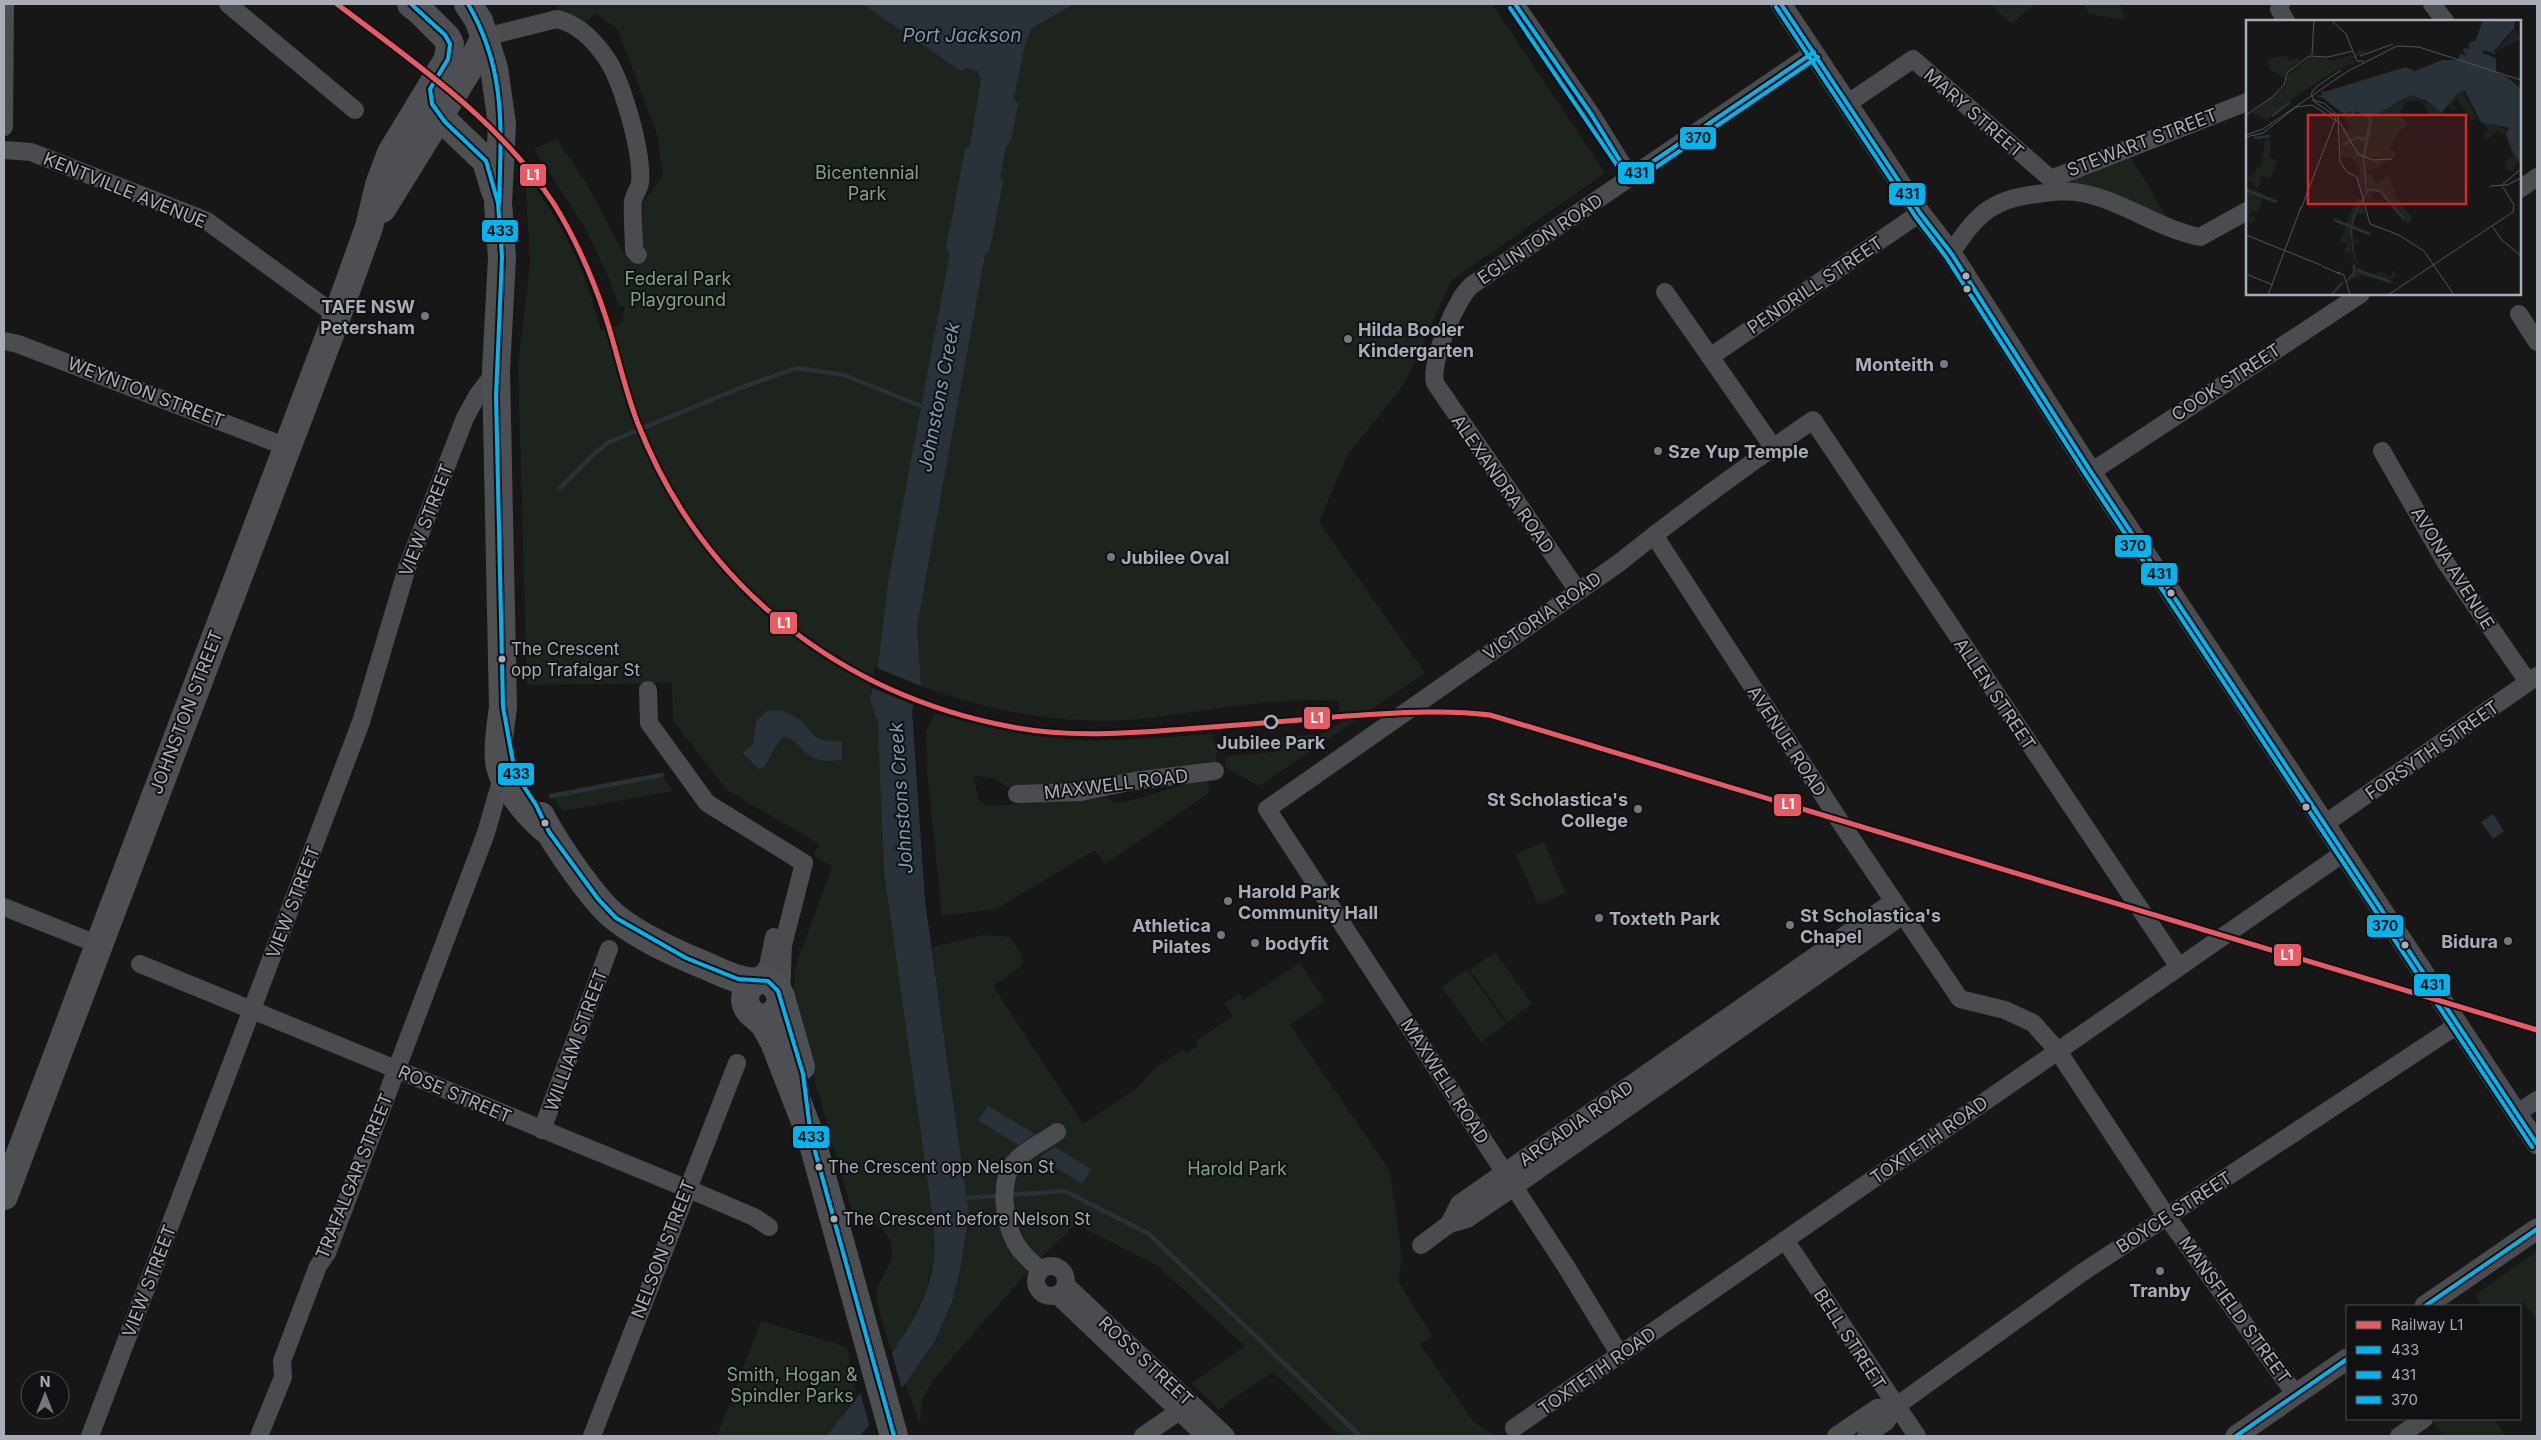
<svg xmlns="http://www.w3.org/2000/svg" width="2541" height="1440" font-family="Inter,sans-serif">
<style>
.green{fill:#1d241e}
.water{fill:#2a3239}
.pier{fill:#171717}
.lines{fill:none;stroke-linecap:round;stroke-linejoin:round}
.stream{stroke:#2a3239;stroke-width:4.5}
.minor{stroke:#4b4c50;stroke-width:18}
.tertiary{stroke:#4b4c50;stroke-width:21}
.primary{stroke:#4d4f52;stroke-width:28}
.trunk{stroke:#4e4e52;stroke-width:28}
.bus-1-casing{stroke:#111113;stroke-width:8}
.bus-2-casing{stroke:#111113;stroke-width:8}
.bus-3-casing{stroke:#111113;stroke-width:8}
.bus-1{stroke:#00b5ef;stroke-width:4}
.bus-2{stroke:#00b5ef;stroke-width:4}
.bus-3{stroke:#00b5ef;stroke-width:4}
.rail-1-casing{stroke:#111113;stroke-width:9}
.rail-1{stroke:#e85b65;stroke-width:5}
.bus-dot{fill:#a8adb8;stroke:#111113;stroke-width:2}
.poi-dot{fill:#757880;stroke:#111113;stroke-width:2}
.stop-dot{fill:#111113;stroke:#a8adb8;stroke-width:2.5}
.labels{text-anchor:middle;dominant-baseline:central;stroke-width:4;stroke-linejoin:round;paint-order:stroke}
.bus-label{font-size:17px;fill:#a8adb8;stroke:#111113;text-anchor:start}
.street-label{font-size:18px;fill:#a8adb8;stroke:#111113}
.park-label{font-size:18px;fill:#7fa381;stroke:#111113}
.poi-label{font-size:18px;font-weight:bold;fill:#a8adb8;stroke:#111113;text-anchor:start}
.stop-label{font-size:18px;font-weight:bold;fill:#a8adb8;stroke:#111113}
.water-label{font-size:19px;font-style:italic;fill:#7f9bb3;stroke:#111113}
.inset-river{fill:none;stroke:#2a3239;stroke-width:2.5}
.inset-road{fill:none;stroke:#515357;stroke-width:1}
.view{fill:#d62828;fill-opacity:0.15;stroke:#d62828;stroke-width:2.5}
.inset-edge{fill:none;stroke:#a8adb8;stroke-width:2.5}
.line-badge{stroke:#111113;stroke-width:2}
.badge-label{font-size:14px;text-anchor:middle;font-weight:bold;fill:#fff}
.pale-badge-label{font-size:14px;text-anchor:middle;font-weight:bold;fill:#111}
</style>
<rect width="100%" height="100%" fill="#171717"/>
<g class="green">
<path d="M558,4H862L961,71L1074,4H1492L1605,173L1451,281L1405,383L1347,456L1319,522L1425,673L1259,786L1226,768L1225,756L1275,752V739L1324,733L1340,723L1338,701C1274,697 1212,710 1149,718C1071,727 994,713 921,686L917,626L973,318L922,407L888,583L878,665L870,699L878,724L884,830L914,1087L934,1228V1258L925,1294L908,1330L892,1352C888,1339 876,1307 877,1296C877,1275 900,1263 889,1238C880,1218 858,1225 851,1209L793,1003L795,968L832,867L813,855L819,844L727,790L673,721L672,683L527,685L518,365L530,263L525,175C564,223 586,272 601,331L622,324L625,305L619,307L608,276L584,226L534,149L557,139L585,181L627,259L636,260L642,243L643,202L663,176L657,134L618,30L595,13L585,23L578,18L559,12Z"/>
<path d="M1990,4H2035L2011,24Z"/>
<path d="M2084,4H2120L2125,20L2089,14Z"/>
<path d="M2130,156L2168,220L2065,184L2063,179Z"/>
<path d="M934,713C974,724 1013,734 1054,738C1106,744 1160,737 1212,734L1217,750L1215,768L1037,790L1008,788L996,779L973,775L979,800L988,806L1020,804V797L1081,801L1106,797L1114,803L1129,801L1208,777L1209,793L1105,864L1095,850L996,909L942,916L927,770L926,732Z"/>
<path d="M661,774L673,791L563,811L550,794Z"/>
<path d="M1544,842L1566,893L1538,905L1516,854Z"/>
<path d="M983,935L1010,937L1020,952L1023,961L1019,968L993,986L1083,1124L1137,1088L1153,1070L1183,1049L1186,1053L1198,1045L1196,1041L1233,1016L1225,1003L1239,994L1244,1000L1300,963L1325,1001L1290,1025L1390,1171L1402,1259L1398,1281L1432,1336L1420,1344L1473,1421L1494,1436H1340L1273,1372L1229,1401L1219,1410L1192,1383L1245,1346L1158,1266L1076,1224L1039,1259L932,1381L923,1398L920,1424L905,1384L935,1341L952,1302L960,1271L969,1214L932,947Z"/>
<path d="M1495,952L1532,1004L1507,1022L1470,970Z"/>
<path d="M1467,969L1506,1024L1481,1042L1442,987Z"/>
<path d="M2537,1251V1322L2524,1302L2517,1306H2482L2475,1295Z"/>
<path d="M761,1321L847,1347L857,1395L827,1436H717Z"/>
<path d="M2436,1419H2494L2505,1436H2443L2432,1421Z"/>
</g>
<g class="water">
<path d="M862,4H1074L1031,29L1024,48L1014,98L1018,104L1011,141L1006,146L1000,177L1003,182L990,249L985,255L917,626L921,686L912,710L925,901L969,1214L960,1271L952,1302L935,1341L905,1384L860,1436H827C866,1382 925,1328 934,1259C935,1249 934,1238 934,1228L884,870L878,724L870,699L878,665L888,583L950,253L946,248L965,150L970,146L981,80L978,71L967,68L961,71Z"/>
<path d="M768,710C774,711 783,710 788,713C816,725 804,744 842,741V760C831,761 820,762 810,756C800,749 797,739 784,737C772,745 772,761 760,770L743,753L753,744L756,721Z"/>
<path d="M2493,814L2504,831L2493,839L2481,822Z"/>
<path d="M988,1106L1035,1134L1018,1145L978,1120Z"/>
<path d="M1055,1147L1091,1169L1082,1184L1039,1157Z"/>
</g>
<g class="pier">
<path d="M875,667L923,687L916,706L870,687Z"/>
<path d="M891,1349L902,1390L870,1428L859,1389Z"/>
</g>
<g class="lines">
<g class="stream">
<path d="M560,488L596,452L609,442L745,386L797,368L844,375L926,408"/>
<path d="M551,796L662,775"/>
<path d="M1008,1195L1065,1191L1149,1234L1360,1436"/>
<path d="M960,1198L1000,1196"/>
</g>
<g class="minor">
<path d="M228,4L355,110"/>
<path d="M1515,4L1591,114L1630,177"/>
<path d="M2281,4L2279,9L2286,21"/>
<path d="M2432,4L2445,21"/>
<path d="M485,37L557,19C578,24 592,38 604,55C622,78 643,154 640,183C639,189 634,195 633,201C632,217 634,235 634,251L638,255"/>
<path d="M1847,104L1913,59L2051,179"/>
<path d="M4,127L5,6"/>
<path d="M4,150L31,152L207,221L337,316"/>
<path d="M2051,179L2247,102"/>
<path d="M2520,189L2537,177"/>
<path d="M1951,253C1976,216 1990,199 2037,194C2052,192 2067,190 2082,193C2123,201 2159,229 2200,237L2247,211"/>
<path d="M1665,292L1773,447"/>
<path d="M2519,314L2537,342"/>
<path d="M4,341L18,344L287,447"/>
<path d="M1710,357L1920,213"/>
<path d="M2382,451L2446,563L2528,682"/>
<path d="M2091,472L2361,294"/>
<path d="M1654,535L1843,826L1960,999L2005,1010L2033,1023L2058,1051L2167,1217L2296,1395"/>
<path d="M1578,591L1435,383C1430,362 1456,298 1472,285L1814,52"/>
<path d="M648,690L649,723L707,803L804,863L783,945L781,998"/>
<path d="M1017,794L1081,792L1134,781L1215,771"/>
<path d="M2326,823L2537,676"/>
<path d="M4,907L97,944"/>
<path d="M140,964L705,1196L754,1217L769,1227"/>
<path d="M757,981L768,966L774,937"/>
<path d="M2517,1113L2537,1100"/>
<path d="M542,1130L609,949"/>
<path d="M1449,1224L1459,1204L1894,901"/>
<path d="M1785,1240L1917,1436"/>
<path d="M1421,1245L1449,1224L1467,1219L1514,1187L1903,915"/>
<circle cx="1051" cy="1281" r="15"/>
<path d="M1041,1270C1031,1262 1021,1253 1015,1242C1004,1221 999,1183 1013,1164C1024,1150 1043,1142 1057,1132"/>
<path d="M1066,1285L1226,1436"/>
<path d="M1057,1295L1205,1436"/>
<path d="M1620,1355L1567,1268L1267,809L1619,563C1681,513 1746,466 1813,420L2179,967"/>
<path d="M1514,1428L2345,852"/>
<path d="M90,1436L361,722L407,568L465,418L477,396L496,371"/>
<path d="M259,1436L283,1377L282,1361L318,1266L327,1253L486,833L503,774"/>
<path d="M592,1436L737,1063"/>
<path d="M1143,1436L1188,1405"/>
<path d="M1836,1436L1877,1408L1895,1407"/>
<path d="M1866,1436L1886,1422L1895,1407L2083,1272L2459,1024"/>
<path d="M2399,1436L2424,1419"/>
</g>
<g class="tertiary">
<path d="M1781,4L1920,213L1951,253L2091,472L2537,1144"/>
<path d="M2425,1306L2537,1229"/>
<path d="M2236,1436L2347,1359"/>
</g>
<g class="primary">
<path d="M468,4L479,21L494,68L502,124L498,203L502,257L496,371L503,707C501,724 497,743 499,761C501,784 531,818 549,832"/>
<path d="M432,100L439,116L486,161L495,191"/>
<path d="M382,209L468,70L485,37"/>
<path d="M541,816C554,842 594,901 616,918C641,938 675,953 704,965C721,972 737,981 755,982"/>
<path d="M781,1001C778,1013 769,1020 757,1017C725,998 766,957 781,997L801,1067"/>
<path d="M754,1015L764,1024L774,1042L811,1137L894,1436"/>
<path d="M4,1196L337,316L369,227L379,185L391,153L448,59L450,44L447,38L413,4"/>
</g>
<path class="trunk" d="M411,4L416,8"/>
<defs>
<g id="bus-1">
<path d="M411,4L445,35L450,44L448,59L430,89L432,104L445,122L486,161L498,203L502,257L496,396L503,707L515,773L536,805L549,832L598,899L616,918L686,958L738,979L768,981L778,991L803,1074L811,1137L894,1436"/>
<path d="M468,4C507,71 501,130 499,204"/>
<path d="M2425,1306L2537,1229"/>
<path d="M2236,1436L2347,1359"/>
</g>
<g id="bus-2">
<path d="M1515,4L1591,114L1630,177L1814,52"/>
<path d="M1781,4L1920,213L1951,253L2091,472L2537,1144"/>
</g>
<g id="bus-3">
<path d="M1776,7L1915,216L1946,257L2086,475L2532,1147"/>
<path d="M1510,8L1629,183L1634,182L1818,57"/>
</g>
</defs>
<use href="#bus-1" class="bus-1-casing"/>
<use href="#bus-2" class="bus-2-casing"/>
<use href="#bus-3" class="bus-3-casing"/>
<use href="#bus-1" class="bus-1"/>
<use href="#bus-2" class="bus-2"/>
<use href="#bus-3" class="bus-3"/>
<defs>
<path id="rail-1" d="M337,4C416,64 499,120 554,204C575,238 592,276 605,315C617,351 624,388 638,424C702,587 841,695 1012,727C1064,737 1118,734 1171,730C1229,726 1287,721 1346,716C1394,713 1442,709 1490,715L2537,1030"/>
</defs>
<use href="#rail-1" class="rail-1-casing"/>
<use href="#rail-1" class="rail-1"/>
</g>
<g class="bus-dot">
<circle cx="1966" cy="276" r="4.5"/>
<circle cx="1967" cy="289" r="4.5"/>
<circle cx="2171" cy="593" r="4.5"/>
<circle cx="502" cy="659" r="4.5"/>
<circle cx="2306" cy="807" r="4.5"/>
<circle cx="545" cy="823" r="4.5"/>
<circle cx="2405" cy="945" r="4.5"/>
<circle cx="819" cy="1167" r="4.5"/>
<circle cx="834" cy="1219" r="4.5"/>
</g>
<g class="poi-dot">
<circle cx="425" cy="316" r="5"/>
<circle cx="1348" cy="339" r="5"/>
<circle cx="1944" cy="364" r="5"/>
<circle cx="1658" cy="451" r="5"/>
<circle cx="1111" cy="557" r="5"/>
<circle cx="1638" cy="809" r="5"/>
<circle cx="1228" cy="901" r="5"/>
<circle cx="1599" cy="918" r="5"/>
<circle cx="1790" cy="925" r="5"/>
<circle cx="1221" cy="935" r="5"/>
<circle cx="2508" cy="941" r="5"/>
<circle cx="1255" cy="943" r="5"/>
<circle cx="2160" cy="1271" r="5"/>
</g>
<circle class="stop-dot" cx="1271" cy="722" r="6"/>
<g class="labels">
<g class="bus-label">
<text x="511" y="649">The Crescent<tspan x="511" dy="21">opp Trafalgar St</tspan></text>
<text x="828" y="1167">The Crescent opp Nelson St</text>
<text x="843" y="1219">The Crescent before Nelson St</text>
</g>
<g class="street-label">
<text transform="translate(1974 113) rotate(41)">MARY STREET</text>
<text transform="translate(2142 142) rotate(-21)">STEWART STREET</text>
<text transform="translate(125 190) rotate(22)">KENTVILLE AVENUE</text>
<text transform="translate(1540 239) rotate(-34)">EGLINTON ROAD</text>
<text transform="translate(1815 285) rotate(-34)">PENDRILL STREET</text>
<text transform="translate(2226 382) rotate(-33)">COOK STREET</text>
<text transform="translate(146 392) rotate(21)">WEYNTON STREET</text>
<text transform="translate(1503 484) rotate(55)">ALEXANDRA ROAD</text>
<text transform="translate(426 520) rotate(-69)">VIEW STREET</text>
<text transform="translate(2453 568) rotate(58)">AVONA AVENUE</text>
<text transform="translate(1542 616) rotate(-35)">VICTORIA ROAD</text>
<text transform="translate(1995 694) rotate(56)">ALLEN STREET</text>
<text transform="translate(186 712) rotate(-69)">JOHNSTON STREET</text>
<text transform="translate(1787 741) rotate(57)">AVENUE ROAD</text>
<text transform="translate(2432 750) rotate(-35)">FORSYTH STREET</text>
<text transform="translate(1116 784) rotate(-7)">MAXWELL ROAD</text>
<text transform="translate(293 902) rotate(-69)">VIEW STREET</text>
<text transform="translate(576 1040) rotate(-70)">WILLIAM STREET</text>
<text transform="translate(1445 1081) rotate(57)">MAXWELL ROAD</text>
<text transform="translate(455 1094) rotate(23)">ROSE STREET</text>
<text transform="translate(1576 1123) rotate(-35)">ARCADIA ROAD</text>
<text transform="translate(1929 1140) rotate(-35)">TOXTETH ROAD</text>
<text transform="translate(354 1176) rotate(-68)">TRAFALGAR STREET</text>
<text transform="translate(2174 1212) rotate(-33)">BOYCE STREET</text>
<text transform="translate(663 1249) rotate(-69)">NELSON STREET</text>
<text transform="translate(149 1281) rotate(-69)">VIEW STREET</text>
<text transform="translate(2235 1310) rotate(54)">MANSFIELD STREET</text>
<text transform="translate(1850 1339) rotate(57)">BELL STREET</text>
<text transform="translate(1146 1361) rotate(43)">ROSS STREET</text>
<text transform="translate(1597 1371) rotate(-35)">TOXTETH ROAD</text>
</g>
<g class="park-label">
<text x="867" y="172">Bicentennial<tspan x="867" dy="21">Park</tspan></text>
<text x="678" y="278">Federal Park<tspan x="678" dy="21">Playground</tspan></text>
<text x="1237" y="1168">Harold Park</text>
<text x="792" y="1374">Smith, Hogan &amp;<tspan x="792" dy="21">Spindler Parks</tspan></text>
</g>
<g class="poi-label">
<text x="415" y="306" text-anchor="end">TAFE NSW<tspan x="415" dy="21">Petersham</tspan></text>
<text x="1358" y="329">Hilda Booler<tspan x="1358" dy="21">Kindergarten</tspan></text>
<text x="1934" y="364" text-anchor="end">Monteith</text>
<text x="1668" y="451">Sze Yup Temple</text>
<text x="1121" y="557">Jubilee Oval</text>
<text x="1628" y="799" text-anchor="end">St Scholastica's<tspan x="1628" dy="21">College</tspan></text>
<text x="1238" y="891">Harold Park<tspan x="1238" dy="21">Community Hall</tspan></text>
<text x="1800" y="915">St Scholastica's<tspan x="1800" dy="21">Chapel</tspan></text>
<text x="1609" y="918">Toxteth Park</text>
<text x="1211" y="925" text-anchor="end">Athletica<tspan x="1211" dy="21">Pilates</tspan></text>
<text x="2498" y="941" text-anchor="end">Bidura</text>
<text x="1265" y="943">bodyfit</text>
<text x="2160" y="1290" text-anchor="middle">Tranby</text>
</g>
<g class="stop-label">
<text x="1271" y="742">Jubilee Park</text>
</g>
<g class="water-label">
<text x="962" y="35">Port Jackson</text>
<text transform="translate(939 397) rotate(-79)">Johnstons Creek</text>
<text transform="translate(901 798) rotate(-94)">Johnstons Creek</text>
</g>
</g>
<g transform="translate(2246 20)">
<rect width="275" height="275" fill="#171717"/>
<path d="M269,9L275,19L249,31L264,16ZM113,29L120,33L100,41L108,40V43L90,50L43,81L21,100L6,93L40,66V57L64,37L82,38L83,41L107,35ZM42,36L43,41L53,38L54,41L36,58L23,48L22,38ZM216,70L232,99L260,110L256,115L253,110L241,119L237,114L242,111L239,106L230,98L225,101L211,79L206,84L210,88L207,91L202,86L194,96H184L175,81H162L154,92L162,105L152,112L144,127L151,136L131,148L121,151L120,139L138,141L146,139L120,137V116L116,138L120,171L118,178L112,155L114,148L104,137H95V105L100,115L96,104L102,111L104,106L97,94L105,91L115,94L164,75L194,89ZM259,114H261L263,116L267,132L275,145L271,141L266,152L259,149L261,140L267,137ZM24,119V138L31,141L24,159L15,155L12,169L8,167L9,163L2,160L3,156L9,157L4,153L9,154L11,147L15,146L19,120ZM120,153H125L130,164L143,154L151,178L167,199L163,202L165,206L155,198L157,197L151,189H146L149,187L142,180H136L139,178L134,173L129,171L120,183L123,170ZM1,167L19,174L11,193L6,191L4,198L10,195L6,204L0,199ZM110,177L116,181L108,193L104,220L107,246L104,233L98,232L101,224L94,221ZM116,183L120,195L111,194L107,205L114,209H107V220L112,218L113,223L108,224L111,242H115L109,245L106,219V208L110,193ZM111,246L124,257L133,251L145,257L146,250L151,256L142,261L151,263L154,265L116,256L105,259Z" fill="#1d241e"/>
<path d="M237,0H269L268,8L248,31L250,34L238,30L236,33L250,38V53L260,56L275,69V144L267,132L260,113L263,108L235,102L219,71H214L195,92L179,80L164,75L127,96L119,139L122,173L110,193L106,208L108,246L104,208L108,193L120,173L116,138L123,99L110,91L107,95L105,91L98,94L77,78L69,76L76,75V70L78,72L160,47L169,51L196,40H212L214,34L222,36L217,32L218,28L224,29L222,24L230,20Z" fill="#2a3239"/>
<path class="inset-river" d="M229,43L237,18L248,0M224,78L229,70L226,58L228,47M26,96L44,82M8,118L24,116M97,125L112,117L119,120M121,169L134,171L158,199M0,170L31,182M88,200L124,214M111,250L145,262M101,261L108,253V245M85,275L97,262"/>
<path class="inset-road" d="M85,0L100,14L111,41H118M66,35L68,0M114,36L147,24M66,80L78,83L92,96L94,142L101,152L111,157M0,95L25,78L38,65L41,53L63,36L82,37L107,31M88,95L69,82L65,74L70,67L95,50M0,115L17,109L102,51L151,26L173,27L275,60M0,117L17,113L50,87L66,85L94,103L112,134L127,140L146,139M111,157L124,204L153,215L178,231L208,275M256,165L275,149M244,166L261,165L275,158M55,189L90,98L87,93M246,206L256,220L275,236M0,215L75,245M76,246L94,254M91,252L98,255L104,275M0,254L27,265M22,275L55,187M142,275L267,192L268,185L257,167"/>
<path class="view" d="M62,95H220V184H62Z"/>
<rect width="275" height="275" class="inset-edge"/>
</g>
<g class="line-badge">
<rect x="1679" y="126" width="38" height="24" rx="5" fill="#00b5ef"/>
<rect x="1617" y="161" width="38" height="24" rx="5" fill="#00b5ef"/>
<rect x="519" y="163" width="28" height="24" rx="5" fill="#e85b65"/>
<rect x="1888" y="182" width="38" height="24" rx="5" fill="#00b5ef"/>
<rect x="481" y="219" width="38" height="24" rx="5" fill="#00b5ef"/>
<rect x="2114" y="534" width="38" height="24" rx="5" fill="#00b5ef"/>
<rect x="2140" y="562" width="38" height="24" rx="5" fill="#00b5ef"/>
<rect x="769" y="611" width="29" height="24" rx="5" fill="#e85b65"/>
<rect x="1303" y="706" width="28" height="24" rx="5" fill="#e85b65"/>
<rect x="497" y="762" width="38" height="24" rx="5" fill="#00b5ef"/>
<rect x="1773" y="793" width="29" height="24" rx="5" fill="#e85b65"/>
<rect x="2366" y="914" width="38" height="24" rx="5" fill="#00b5ef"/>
<rect x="2273" y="943" width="29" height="24" rx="5" fill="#e85b65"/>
<rect x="2413" y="973" width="38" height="24" rx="5" fill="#00b5ef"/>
<rect x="792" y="1125" width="38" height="24" rx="5" fill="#00b5ef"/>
</g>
<g class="badge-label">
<text x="533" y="180">L1</text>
<text x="784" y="628">L1</text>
<text x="1317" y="723">L1</text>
<text x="1788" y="809">L1</text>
<text x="2287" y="960">L1</text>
</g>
<g class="pale-badge-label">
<text x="1698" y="143">370</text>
<text x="1636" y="178">431</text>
<text x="1907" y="199">431</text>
<text x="500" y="236">433</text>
<text x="2133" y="551">370</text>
<text x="2159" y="579">431</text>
<text x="516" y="779">433</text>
<text x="2385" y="931">370</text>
<text x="2432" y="990">431</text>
<text x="811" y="1142">433</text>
</g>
<rect width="2541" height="1440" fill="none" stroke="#a8adb8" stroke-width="10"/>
<rect x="2346" y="1305" width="175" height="115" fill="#111113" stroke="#4d4f55"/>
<rect x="2356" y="1321" width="25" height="8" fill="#e85b65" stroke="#4d4f55"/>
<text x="2391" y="1330" font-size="15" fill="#a8adb8">Railway L1</text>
<rect x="2356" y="1346" width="25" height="8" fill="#00b5ef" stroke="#4d4f55"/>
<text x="2391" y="1355" font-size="15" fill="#a8adb8">433</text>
<rect x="2356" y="1371" width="25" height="8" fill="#00b5ef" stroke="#4d4f55"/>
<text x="2391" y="1380" font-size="15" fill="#a8adb8">431</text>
<rect x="2356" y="1396" width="25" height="8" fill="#00b5ef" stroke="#4d4f55"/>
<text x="2391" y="1405" font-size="15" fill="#a8adb8">370</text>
<g transform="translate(45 1395)"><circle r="24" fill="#111113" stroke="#4d4f55"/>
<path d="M0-4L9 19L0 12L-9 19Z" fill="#757880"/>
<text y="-8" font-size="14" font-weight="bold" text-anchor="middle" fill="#a8adb8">N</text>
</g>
</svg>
